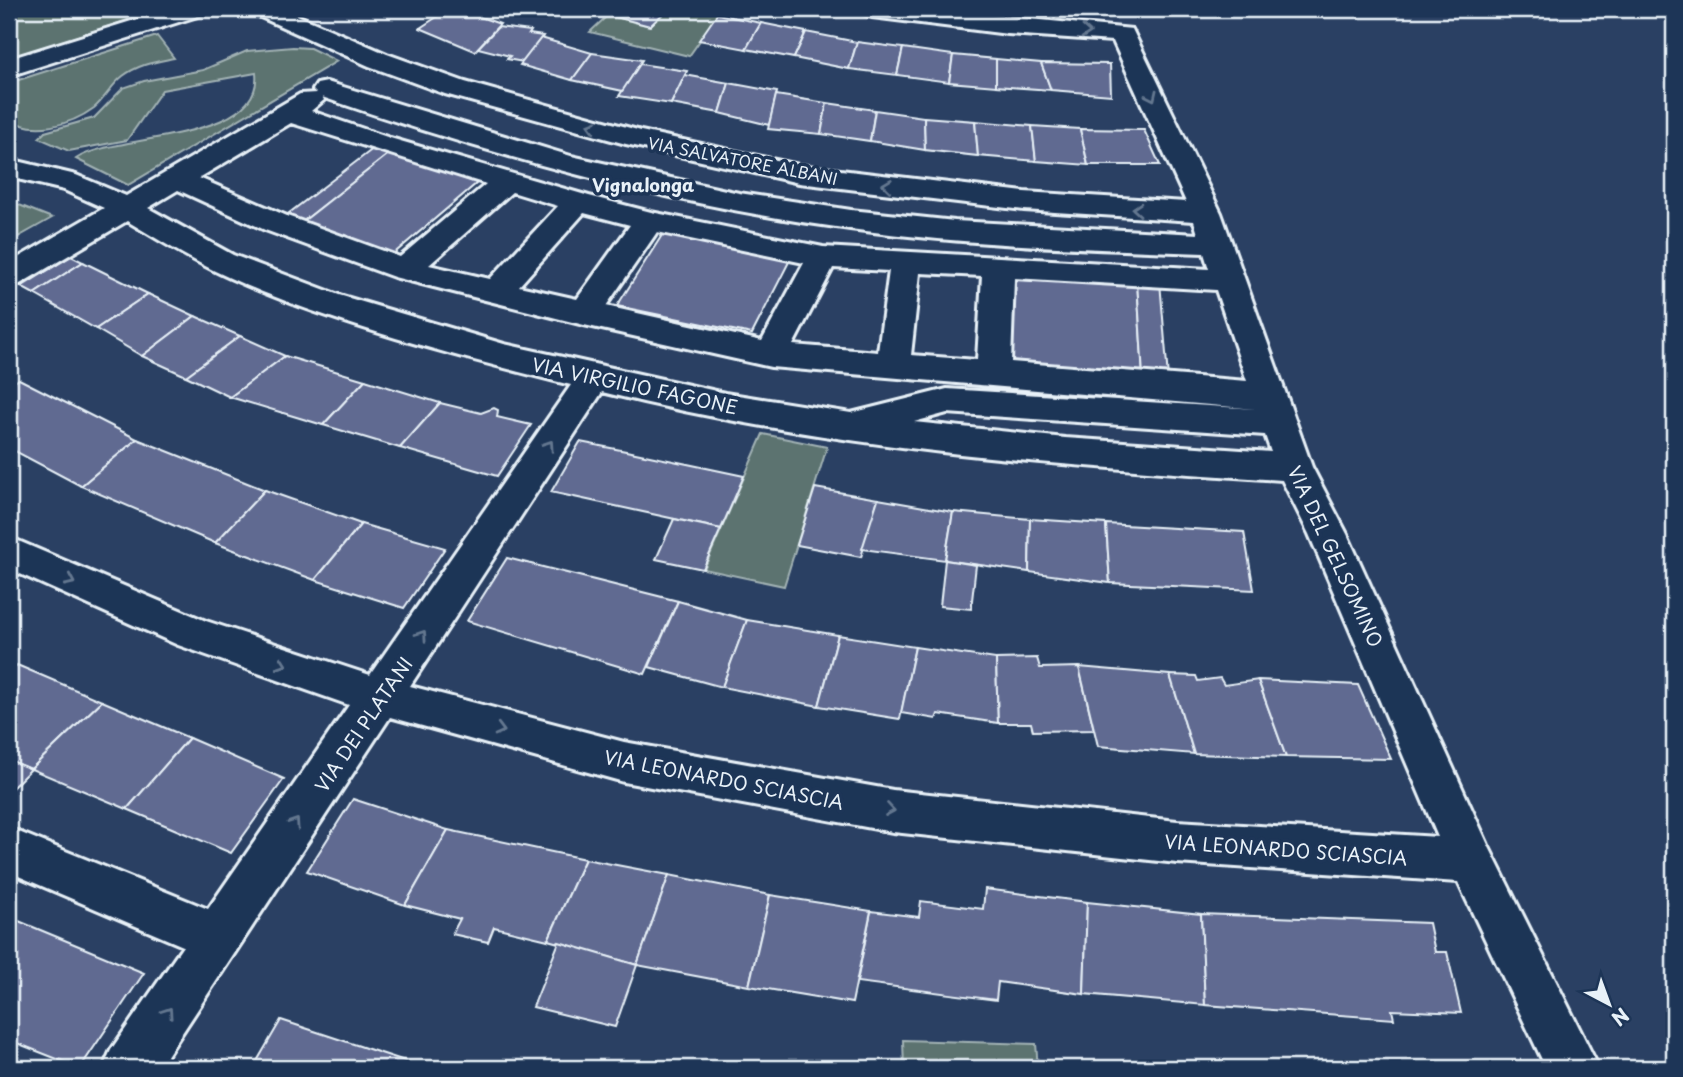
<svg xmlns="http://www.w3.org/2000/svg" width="1683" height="1077" font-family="'Playpen Sans',sans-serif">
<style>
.green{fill:#5b7370;stroke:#a2b2b4;stroke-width:2}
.building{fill:#606a91;stroke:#e8f1f8;stroke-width:2}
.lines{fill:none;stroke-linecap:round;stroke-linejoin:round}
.minor-casing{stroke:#e8f1f8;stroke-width:6}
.minor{fill:#1d3557;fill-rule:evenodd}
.oneway{stroke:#64778f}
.labels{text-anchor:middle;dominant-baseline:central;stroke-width:7;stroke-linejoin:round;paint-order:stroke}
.far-street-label{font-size:16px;fill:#e8f1f8;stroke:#1d3557}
.far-neighbourhood-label{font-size:18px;font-weight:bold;fill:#e8f1f8;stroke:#1d3557}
.street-label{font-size:19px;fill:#e8f1f8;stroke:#1d3557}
</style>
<rect width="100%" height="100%" fill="#2a4063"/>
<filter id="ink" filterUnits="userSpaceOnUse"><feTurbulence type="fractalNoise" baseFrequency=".0143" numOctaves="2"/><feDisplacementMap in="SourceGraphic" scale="14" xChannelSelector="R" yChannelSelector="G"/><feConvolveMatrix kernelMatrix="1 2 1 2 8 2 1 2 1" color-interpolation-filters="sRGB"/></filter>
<g filter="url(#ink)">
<g class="green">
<path d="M9,9H163L9,58Z"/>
<path d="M668,9H722L689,56L590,32L608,15L649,26Z"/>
<path d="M157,36L174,58C155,62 139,64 123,76C112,84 105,99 94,108C71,125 32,136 9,118V83Z"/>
<path d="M293,47L310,48L337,61L128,185L76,159C109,134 264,143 256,73L162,90L127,140L69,151L39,138L45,132L94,118L123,88L144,81L203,70L247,51Z"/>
<path d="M9,201L52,218L9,242Z"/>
<path d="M763,434L827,447L784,586L704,569Z"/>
<path d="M903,1040L1036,1044L1038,1068H904Z"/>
</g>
<g class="building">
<path d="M449,9H458L500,24L475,51L420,28Z"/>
<path d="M582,9H616L608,15Z"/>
<path d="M616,9H668L650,26L608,15Z"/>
<path d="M717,14L761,23L746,49L699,40Z"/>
<path d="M761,23L806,32L794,58L746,49Z"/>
<path d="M498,27L531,31L529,34L543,36L523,62L507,59L510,56L478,48Z"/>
<path d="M806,32L857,42L849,69L794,58Z"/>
<path d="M541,38L592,53L572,80L520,65Z"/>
<path d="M857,42L903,48L897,75L849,69Z"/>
<path d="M903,48L953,55L949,82L897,75Z"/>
<path d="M592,53L642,60L623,91L572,80Z"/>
<path d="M953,55L996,59V86L949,82Z"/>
<path d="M996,59L1041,63L1051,90L996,86Z"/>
<path d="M1041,63L1110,64L1111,95L1051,90Z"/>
<path d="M640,64L687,71L671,104L619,96Z"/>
<path d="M685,75L729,83L720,113L671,104Z"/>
<path d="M729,83L777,92L769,125L720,113Z"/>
<path d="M776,95L827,103L821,134L768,129Z"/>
<path d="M827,103L875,110L870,141L821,134Z"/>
<path d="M875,110L924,117L925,150L870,141Z"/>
<path d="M924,117L975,121L978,156L925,150Z"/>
<path d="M975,121L1032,126L1036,161L978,156Z"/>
<path d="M1032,126L1080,129L1088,165L1036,161Z"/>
<path d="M1080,129L1144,130L1160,165H1088Z"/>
<path d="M374,148L390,153L301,223L284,217Z"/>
<path d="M390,153L477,183L391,256L301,223Z"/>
<path d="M664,232L792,256L752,334L617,306Z"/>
<path d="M71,256L83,262L34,294L21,287Z"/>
<path d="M83,262L148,294L96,329L34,294Z"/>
<path d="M1015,273L1137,281L1143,376L1012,367Z"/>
<path d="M1137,281L1160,282L1168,378L1143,376Z"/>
<path d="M148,294L195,316L142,356L96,329Z"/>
<path d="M195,316L240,336L186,376L142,356Z"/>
<path d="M240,336L285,356L230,397L186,376Z"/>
<path d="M285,356L365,380L323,425L230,397Z"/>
<path d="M19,379L137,439L81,486L9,448V386Z"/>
<path d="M365,380L440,403L400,448L323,425Z"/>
<path d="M440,403L481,413L494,408L498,410L497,417L531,425L497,476L400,448Z"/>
<path d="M137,439L265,490L215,543L81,486Z"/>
<path d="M580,442L626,451L744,476L721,529L551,492Z"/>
<path d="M815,488L878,499L861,557L797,545Z"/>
<path d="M265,490L361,524L315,580L215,543Z"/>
<path d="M878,499L953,512L945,560L862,549Z"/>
<path d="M953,512L1030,519L1029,572L945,560Z"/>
<path d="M674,519L721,529L703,569L656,559Z"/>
<path d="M1030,519L1106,524L1110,583L1029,572Z"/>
<path d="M361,524L445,548L404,608L315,580Z"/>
<path d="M1106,524L1244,532L1254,590L1110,583Z"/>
<path d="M507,558L678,601L645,674L467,621Z"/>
<path d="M945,560L976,565L971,609L940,606Z"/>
<path d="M678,601L747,620L722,687L649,667Z"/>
<path d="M747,620L838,635L819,706L722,687Z"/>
<path d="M838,635L915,647L900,719L819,706Z"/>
<path d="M915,647L996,659L998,723L938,714L936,719L901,713Z"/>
<path d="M1037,658L1040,668L1079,667L1094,730L1033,731L1031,723H998L996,659Z"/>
<path d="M17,665L102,701L31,769L9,760V672Z"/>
<path d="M1079,667L1170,675L1194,754L1098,746Z"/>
<path d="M1170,675L1196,676L1198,681L1220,678L1224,685L1258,680L1286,757L1194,754Z"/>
<path d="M1258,680L1358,685L1391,759L1286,757Z"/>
<path d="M102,701L189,738L127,809L31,769Z"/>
<path d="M189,738L284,779L231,853L127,809Z"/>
<path d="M9,760L31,769L9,791Z"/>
<path d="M353,799L448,830L405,905L307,871Z"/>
<path d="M448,830L585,859L548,940L494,927L488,942L452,934L460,919L405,905Z"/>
<path d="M585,859L669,875L637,965L548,940Z"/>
<path d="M669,875L770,895L749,986L637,965Z"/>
<path d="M985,889L1087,902L1084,994L998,982L996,1000L857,982L871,911L919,917L921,901L983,909Z"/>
<path d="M770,895L871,911L852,1003L749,986Z"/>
<path d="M1087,902L1201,914L1205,1005L1084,994Z"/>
<path d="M1201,914L1429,923L1435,952H1447L1461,1013L1392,1010L1394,1019L1205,1005Z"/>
<path d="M9,917L144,973L80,1068L9,1040Z"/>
<path d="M559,942L637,965L615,1027L533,1007Z"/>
<path d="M281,1020L426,1068H253Z"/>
</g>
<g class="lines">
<defs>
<g id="minor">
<path d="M170,9H208L204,14L9,76V59Z"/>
<path d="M251,9H283L387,54L465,82L641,131L799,165L1024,192L1186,202L1113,41L1008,34L872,17L863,14L859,9H931L1132,29L1221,213L1312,467L1347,534L1488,845L1599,1068H1546L1458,882L1177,863L893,832L624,782L390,717L159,1068H103L111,1050L183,946L9,872V828L208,909L349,705L178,645L9,569V537L206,621L370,675L571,385C460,357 334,325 230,278C194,262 161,241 127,221L20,284L9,287V263L104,208L64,190L9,177V159L76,175L126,196L300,94L316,93L313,90L317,84L327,82L571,156L739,193L851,210L955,221L1198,234L1194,221L1024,210L799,183L626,144L445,94L369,66L254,14ZM322,97C494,156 670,205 850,229C968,245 1086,249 1204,253L1209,269L823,247L651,212L589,196L390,138L311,111L324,100ZM291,123L486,184L400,257L287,216L199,178ZM178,190L265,230L394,277L584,325L771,367L1256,409L947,389L851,413L725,393L504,344L339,295L233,255L148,208ZM512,192L558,206L490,279L429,265ZM584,213L630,225L577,299L519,286ZM657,232L804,263L762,341L606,306ZM833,268L889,271L878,352L793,345ZM920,273L982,276L977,360L911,355ZM1014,278L1216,290L1247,381L1011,362ZM602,392C824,448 1055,466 1282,480L1309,534L1438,837L1177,821L893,790L624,742L410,686ZM947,413L1265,435L1271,452L1065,438L914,422Z"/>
</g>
</defs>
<use href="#minor" class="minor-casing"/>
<use href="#minor" class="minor"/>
</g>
<defs><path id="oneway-chevron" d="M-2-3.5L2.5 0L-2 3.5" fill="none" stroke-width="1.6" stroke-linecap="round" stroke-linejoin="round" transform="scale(1.75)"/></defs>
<g class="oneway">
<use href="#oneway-chevron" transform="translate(1086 32) rotate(4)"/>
<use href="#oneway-chevron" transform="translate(1152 96) rotate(65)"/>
<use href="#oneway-chevron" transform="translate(592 126) rotate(-165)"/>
<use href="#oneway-chevron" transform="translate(887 185) rotate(-173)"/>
<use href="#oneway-chevron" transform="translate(1137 209) rotate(-176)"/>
<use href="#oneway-chevron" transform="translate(549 445) rotate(-56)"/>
<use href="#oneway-chevron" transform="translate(70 581) rotate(24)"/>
<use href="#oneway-chevron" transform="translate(422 635) rotate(-56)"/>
<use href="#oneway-chevron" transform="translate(282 664) rotate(19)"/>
<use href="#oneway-chevron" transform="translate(500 730) rotate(15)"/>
<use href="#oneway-chevron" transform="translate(890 810) rotate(9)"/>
<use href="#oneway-chevron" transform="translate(295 823) rotate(-56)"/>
<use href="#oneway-chevron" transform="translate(168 1012) rotate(-56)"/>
</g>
</g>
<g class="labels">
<g class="far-street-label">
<text transform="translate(743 160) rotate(11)">VIA SALVATORE ALBANI</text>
</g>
<g class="far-neighbourhood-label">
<text x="643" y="184">Vignalonga</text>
</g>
<g class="street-label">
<text transform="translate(635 385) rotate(12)">VIA VIRGILIO FAGONE</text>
<text transform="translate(1336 556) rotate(65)">VIA DEL GELSOMINO</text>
<text transform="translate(363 724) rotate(-56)">VIA DEI PLATANI</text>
<text transform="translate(724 779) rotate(11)">VIA LEONARDO SCIASCIA</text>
<text transform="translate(1286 849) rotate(4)">VIA LEONARDO SCIASCIA</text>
</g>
</g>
<rect width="1683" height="1077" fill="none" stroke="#1d3557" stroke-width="35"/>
<rect x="18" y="18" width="1648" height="1042" fill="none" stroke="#e8f1f8" stroke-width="2.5" filter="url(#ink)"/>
<g transform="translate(1609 1004) rotate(139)" stroke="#1d3557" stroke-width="5" paint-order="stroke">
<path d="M0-5L12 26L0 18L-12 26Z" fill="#e8f1f8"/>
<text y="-10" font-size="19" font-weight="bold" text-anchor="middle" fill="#e8f1f8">N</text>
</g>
</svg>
